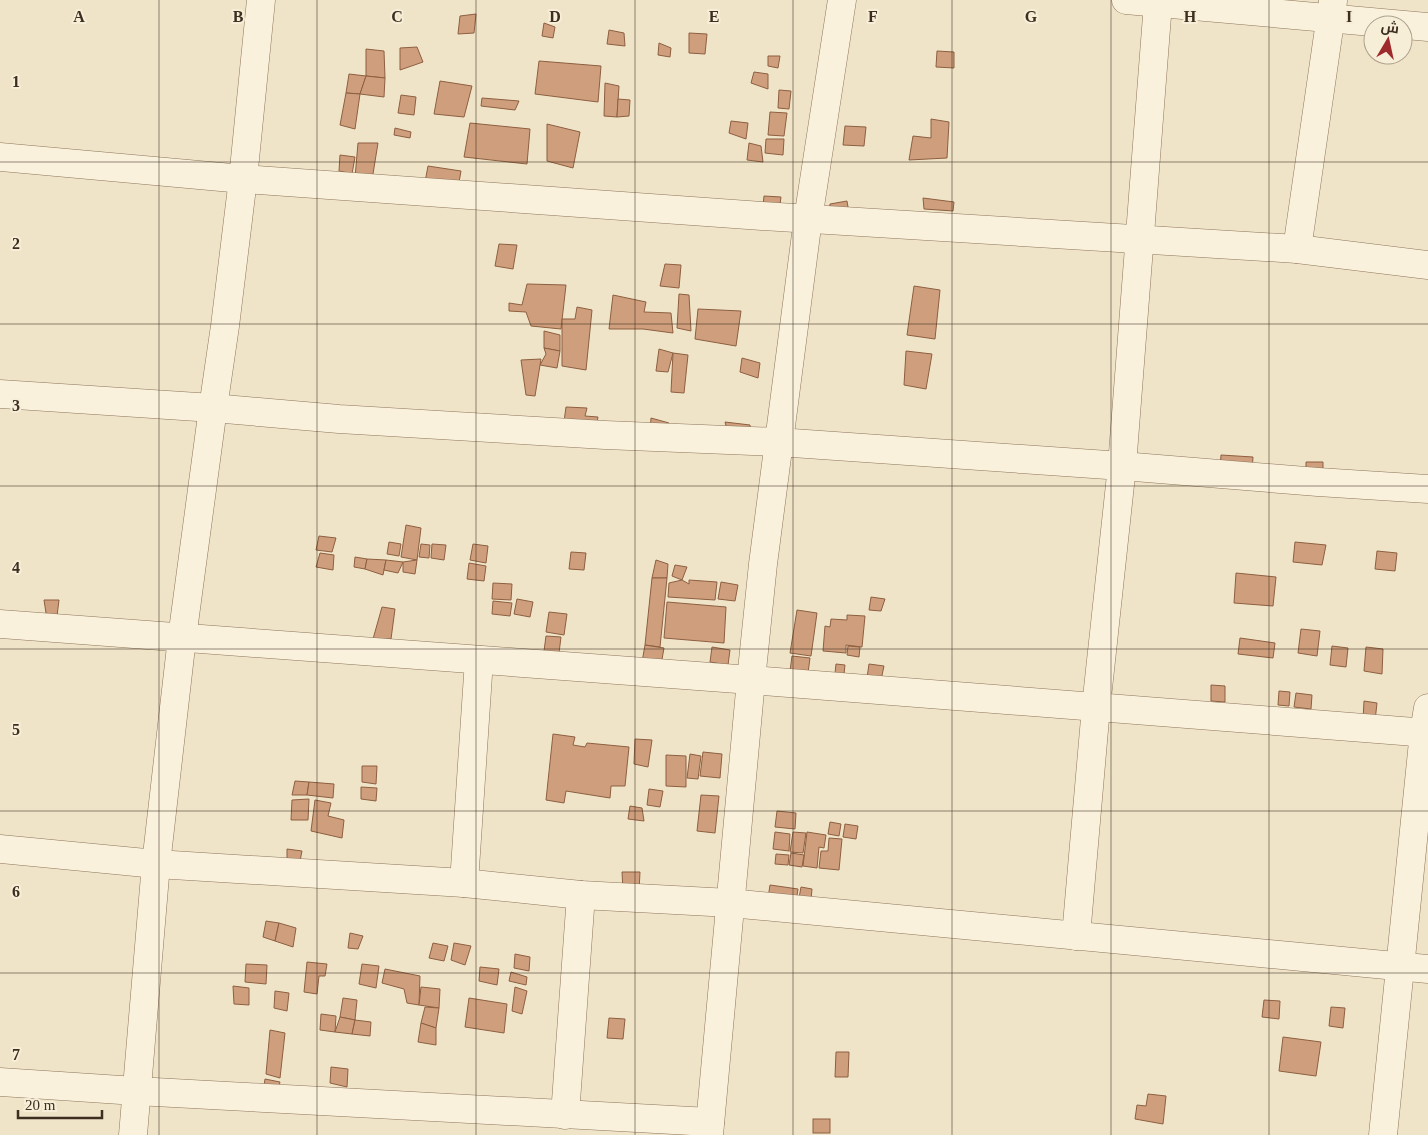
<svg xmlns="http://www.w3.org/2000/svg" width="1428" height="1135" font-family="'Times New Roman',Cairo,serif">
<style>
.building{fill:#cf9f7d;stroke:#8d5f41}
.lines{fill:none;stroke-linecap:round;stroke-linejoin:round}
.minor-casing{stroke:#8d765c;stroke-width:29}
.minor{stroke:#faf1dc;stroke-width:28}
.grid{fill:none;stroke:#3d2e20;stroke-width:1;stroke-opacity:0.55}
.grid-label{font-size:16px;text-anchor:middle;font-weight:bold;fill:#3d2e20;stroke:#f7eed8;stroke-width:4;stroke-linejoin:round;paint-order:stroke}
</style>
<rect width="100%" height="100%" fill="#f0e4c8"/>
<g class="building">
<path d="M476,14L474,33L458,34L460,16Z"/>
<path d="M544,23L555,27L553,38L542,36Z"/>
<path d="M609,30L624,33L625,46L607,44Z"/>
<path d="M689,33L707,34L705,54L689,53Z"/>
<path d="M659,43L671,48L670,57L658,55Z"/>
<path d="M417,47L423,62L400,70V48Z"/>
<path d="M366,49L384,51L385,78L366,76Z"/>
<path d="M937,51L954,52V68L936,67Z"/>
<path d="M768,56H780L778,68L768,66Z"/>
<path d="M539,61L601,66L598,102L535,94Z"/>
<path d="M754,72L768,74V89L751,83Z"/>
<path d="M349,74L366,76L360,94L346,93Z"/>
<path d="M366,76L385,78L384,97L360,94Z"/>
<path d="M440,81L472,86L464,117L434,114Z"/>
<path d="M605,83L619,86L617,117L604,116Z"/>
<path d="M779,90L791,91L789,109L778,108Z"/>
<path d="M346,93L360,94L355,129L340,125Z"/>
<path d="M401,95L416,97L414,115L398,113Z"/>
<path d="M482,98L519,101L515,110L481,106Z"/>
<path d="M618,99L630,100L629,116L617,117Z"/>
<path d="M770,112L787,113L784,136L768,135Z"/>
<path d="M931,119L949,122L947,158L909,160L913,136L931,138Z"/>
<path d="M731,121L748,123L746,139L729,133Z"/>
<path d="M470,123L530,129L527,164L464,157Z"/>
<path d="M547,124L580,132L573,168L547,161Z"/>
<path d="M845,126L866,127L864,146L843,145Z"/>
<path d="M395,128L411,132L410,138L394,135Z"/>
<path d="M766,139H784L783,155L765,153Z"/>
<path d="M358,143H378L372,180L355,178Z"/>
<path d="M749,143L761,146L763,162L747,160Z"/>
<path d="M340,155L355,157L352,174L339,171Z"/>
<path d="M428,166L461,171L458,188L425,182Z"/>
<path d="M764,196L781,197L779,212L762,216Z"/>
<path d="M923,198L954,202L953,211L924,209Z"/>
<path d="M847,201L849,213L829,215L830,204Z"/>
<path d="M499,244L517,245L513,269L495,266Z"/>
<path d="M665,264L681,265L679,288L660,286Z"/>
<path d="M527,284L566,285L561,329L531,326L526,312L509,311V303L522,305Z"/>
<path d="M914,286L940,290L935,339L907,335Z"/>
<path d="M679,294L689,295L691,331L677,328Z"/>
<path d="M613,295L646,302L644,312L671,313L673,333L643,329H609Z"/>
<path d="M577,307L592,310L586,370L562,366V319H575Z"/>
<path d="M698,309L741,311L736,346L695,339Z"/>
<path d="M544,331L560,335V351L544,348Z"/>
<path d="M544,348L560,351L557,368L540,365L546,354Z"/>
<path d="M659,349L673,353L668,372L656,371Z"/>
<path d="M906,351L932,354L926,389L904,385Z"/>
<path d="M673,353L688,355L684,393L671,392Z"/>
<path d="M742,358L760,363L758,378L740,372Z"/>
<path d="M541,359L535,396L526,395L521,360Z"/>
<path d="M566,407L587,408L585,416L598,417L594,440L562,436Z"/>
<path d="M651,418L669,423L667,433L650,432Z"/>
<path d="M725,422L750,425L751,437L728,433Z"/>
<path d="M1221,455L1253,457L1252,472L1220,469Z"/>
<path d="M1306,462H1323V478L1306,479Z"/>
<path d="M406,525L421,528L417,560L401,557Z"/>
<path d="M319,536L336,538L332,552L316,550Z"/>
<path d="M389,542L401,544L399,556L387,554Z"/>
<path d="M1295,542L1326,545L1322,565L1293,562Z"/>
<path d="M421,544L430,545L429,558L419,557Z"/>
<path d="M432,544L446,545L444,560L431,558Z"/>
<path d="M473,544L488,546L486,563L470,560Z"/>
<path d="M1377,551L1397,553L1395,571L1375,569Z"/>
<path d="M571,552L586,553L584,570L569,569Z"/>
<path d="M320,553L334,555L333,570L316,567Z"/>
<path d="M355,557L367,559L365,569L354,567Z"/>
<path d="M367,559L386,560L383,575L365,569Z"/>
<path d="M386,560L403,562L398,573L384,570Z"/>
<path d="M417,560L415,574L403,572V562Z"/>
<path d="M656,560L668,564L667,578H652Z"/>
<path d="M469,563L486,566L484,581L467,579Z"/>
<path d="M675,565L687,567L682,580L672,576Z"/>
<path d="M1236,573L1276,577L1273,606L1234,603Z"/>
<path d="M652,578H667L660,647L645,645Z"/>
<path d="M682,580L689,584V580L717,582L715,600L668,597L669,583Z"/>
<path d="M721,582L738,585L735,601L718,599Z"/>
<path d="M493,583L512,584L511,600L492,599Z"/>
<path d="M871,597L885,599L881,611L869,610Z"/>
<path d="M517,599L533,602L530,617L514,614Z"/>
<path d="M44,600H59L57,616L46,613Z"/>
<path d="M493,601L512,603L510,616L492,614Z"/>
<path d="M667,602L726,607L724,643L664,638Z"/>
<path d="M382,607L395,609L391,639H373Z"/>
<path d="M797,610L817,613L811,656L790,653Z"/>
<path d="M549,612L567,614L564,635L546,632Z"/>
<path d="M847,615L865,616L862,647L846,645V653L823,651L825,626L830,627L831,619L847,620Z"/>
<path d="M1301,629L1320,631L1317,656L1298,653Z"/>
<path d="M546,636L561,637L559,653L544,651Z"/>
<path d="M1240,638L1275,643L1273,658L1238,654Z"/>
<path d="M645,645L664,648L661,665L642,662Z"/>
<path d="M848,646L860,647L859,657L847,655Z"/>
<path d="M1332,646L1348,648L1346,667L1330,665Z"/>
<path d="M712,647L730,650L728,665L710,662Z"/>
<path d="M1366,647L1383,649L1382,674L1364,671Z"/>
<path d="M792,656L810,658L808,673L790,671Z"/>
<path d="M836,664L845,665L844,674L835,673Z"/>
<path d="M869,664L884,666L881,680L867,678Z"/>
<path d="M1211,685L1225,686V702L1211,701Z"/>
<path d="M1279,691L1290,692L1289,706L1278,705Z"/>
<path d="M1296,693L1312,695L1311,709L1294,707Z"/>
<path d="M1364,701L1377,703L1375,721L1363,720Z"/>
<path d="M553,734L575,737L573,745L585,747L587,743L629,747L625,786H611L610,798L566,791L564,803L546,800Z"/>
<path d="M635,739L652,740L648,767L634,764Z"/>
<path d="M703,752L722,754L720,778L700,776Z"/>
<path d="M690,754L701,756L698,779L687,778Z"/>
<path d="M666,755L686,756V787L666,786Z"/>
<path d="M362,766H377L376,784L362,782Z"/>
<path d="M295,781L309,782L307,795H292Z"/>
<path d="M309,782L334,784L333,798L307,795Z"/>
<path d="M361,787L377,788L376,801L361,799Z"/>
<path d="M649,789L663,791L660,807L647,805Z"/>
<path d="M701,795L719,796L715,833L697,831Z"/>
<path d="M309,799L308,820H291L292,800Z"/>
<path d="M315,800L331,803L328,816L344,820L342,838L311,831Z"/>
<path d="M630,806L642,808L644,821L628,819Z"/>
<path d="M777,811L796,813L795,829L775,827Z"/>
<path d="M830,822L841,824L839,836L828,834Z"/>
<path d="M845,824L858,826L856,839L843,837Z"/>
<path d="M775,832L790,834L789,851L773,849Z"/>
<path d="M793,832L806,833L803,853L790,852Z"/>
<path d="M807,832L826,835L824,848L819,847L817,868L803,866Z"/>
<path d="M829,838L842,839L839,870L819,868L821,851H828Z"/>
<path d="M287,849L302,851L299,866L287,864Z"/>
<path d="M791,853L804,855L802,867L789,865Z"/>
<path d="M776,854L789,855L788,865L775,864Z"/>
<path d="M622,872H640L639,891H623Z"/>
<path d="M770,885L798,889L796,902L768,898Z"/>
<path d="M801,887L812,889L811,900L799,898Z"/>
<path d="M266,921L279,923L275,941L263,937Z"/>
<path d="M279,923L296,928L293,947L275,941Z"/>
<path d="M350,933L363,936L358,949L348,948Z"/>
<path d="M433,943L448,946L444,961L429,958Z"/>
<path d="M454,943L471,946L465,965L451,960Z"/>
<path d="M515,954L530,957L529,971L514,968Z"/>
<path d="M307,962L327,964L325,976H319L317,994L304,992Z"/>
<path d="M246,964L267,965L266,984L245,982Z"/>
<path d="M362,964L379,966L376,988L359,984Z"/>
<path d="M480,967L499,969L497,985L479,981Z"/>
<path d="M385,969L420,976L419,1005L407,1003L404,989L382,983Z"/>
<path d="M511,972L527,977L526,985L509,981Z"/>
<path d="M233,986L249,988V1005L234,1004Z"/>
<path d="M421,987L440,989L439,1008L419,1005Z"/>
<path d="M515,987L527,991L522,1014L512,1011Z"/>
<path d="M275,991L289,993L287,1011L274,1008Z"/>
<path d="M343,998L357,1000L355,1020L340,1017Z"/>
<path d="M469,998L507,1004L504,1033L465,1027Z"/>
<path d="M1264,1000L1280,1001L1279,1019L1262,1017Z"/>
<path d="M425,1007L439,1008L436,1028L421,1023Z"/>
<path d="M1331,1007L1345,1008L1343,1028L1329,1026Z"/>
<path d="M321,1014L336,1016L335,1032L320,1030Z"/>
<path d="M340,1017L355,1020L352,1034L335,1032Z"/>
<path d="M609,1018L625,1019L623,1039L607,1038Z"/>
<path d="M355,1020L371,1022L370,1036L352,1034Z"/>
<path d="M421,1023L436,1028V1045L418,1042Z"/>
<path d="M270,1030L285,1033L280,1078L266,1074Z"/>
<path d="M1283,1037L1321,1042L1316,1076L1279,1071Z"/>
<path d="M836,1052H849L848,1077H835Z"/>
<path d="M331,1067L348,1069L347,1087L330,1083Z"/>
<path d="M265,1079L280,1082L277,1094L263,1093Z"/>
<path d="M1148,1094L1166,1096L1163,1124L1135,1119L1137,1105L1146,1106Z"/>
<rect x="813" y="1119" width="17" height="14"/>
</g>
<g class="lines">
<defs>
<g id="minor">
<path d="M1126,0L1428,27"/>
<path d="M0,157L243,179L762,216L1297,249L1428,265"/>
<path d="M1297,249L1333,1"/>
<path d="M0,394L213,408L339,419L605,435L778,442L1122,466L1318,482L1428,489"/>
<path d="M0,624L751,680L1428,733"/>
<path d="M0,849L156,864L464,883L581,895L730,903L1428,969"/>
<path d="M464,883L479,660"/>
<path d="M1076,936L1096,707L1122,466L1158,3"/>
<path d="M0,1082L136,1091L710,1122"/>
<path d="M565,1115L581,895"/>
<path d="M133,1135L156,864L182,638L213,408L225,326L243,179L261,0"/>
<path d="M709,1135L751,680L763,564L808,219L842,0"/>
<path d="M1383,1135L1424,732L1428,708"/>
</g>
</defs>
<use href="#minor" class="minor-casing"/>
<use href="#minor" class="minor"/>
</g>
<path class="grid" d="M159,0V1135M317,0V1135M476,0V1135M635,0V1135M793,0V1135M952,0V1135M1111,0V1135M1269,0V1135M0,162H1428M0,324H1428M0,486H1428M0,649H1428M0,811H1428M0,973H1428"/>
<g class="grid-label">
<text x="79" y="22">A</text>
<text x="238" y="22">B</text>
<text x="397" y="22">C</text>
<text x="555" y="22">D</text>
<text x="714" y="22">E</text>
<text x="873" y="22">F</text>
<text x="1031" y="22">G</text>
<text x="1190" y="22">H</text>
<text x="1349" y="22">I</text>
<text x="16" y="87">1</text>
<text x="16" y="249">2</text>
<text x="16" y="411">3</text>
<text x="16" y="573">4</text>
<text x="16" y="735">5</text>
<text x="16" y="897">6</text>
<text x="16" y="1060">7</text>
</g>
<g transform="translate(1388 40) rotate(9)"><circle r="24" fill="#f7eed8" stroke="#ada18e"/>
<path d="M0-4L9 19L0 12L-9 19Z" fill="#9e2a2b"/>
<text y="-8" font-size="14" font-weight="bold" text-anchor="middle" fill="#3d2e20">ش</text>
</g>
<path d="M18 1110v8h84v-8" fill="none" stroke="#3d2e20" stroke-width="2.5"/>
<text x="25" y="1110" font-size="15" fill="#3d2e20" stroke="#f7eed8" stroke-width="4" paint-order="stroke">20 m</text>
</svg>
